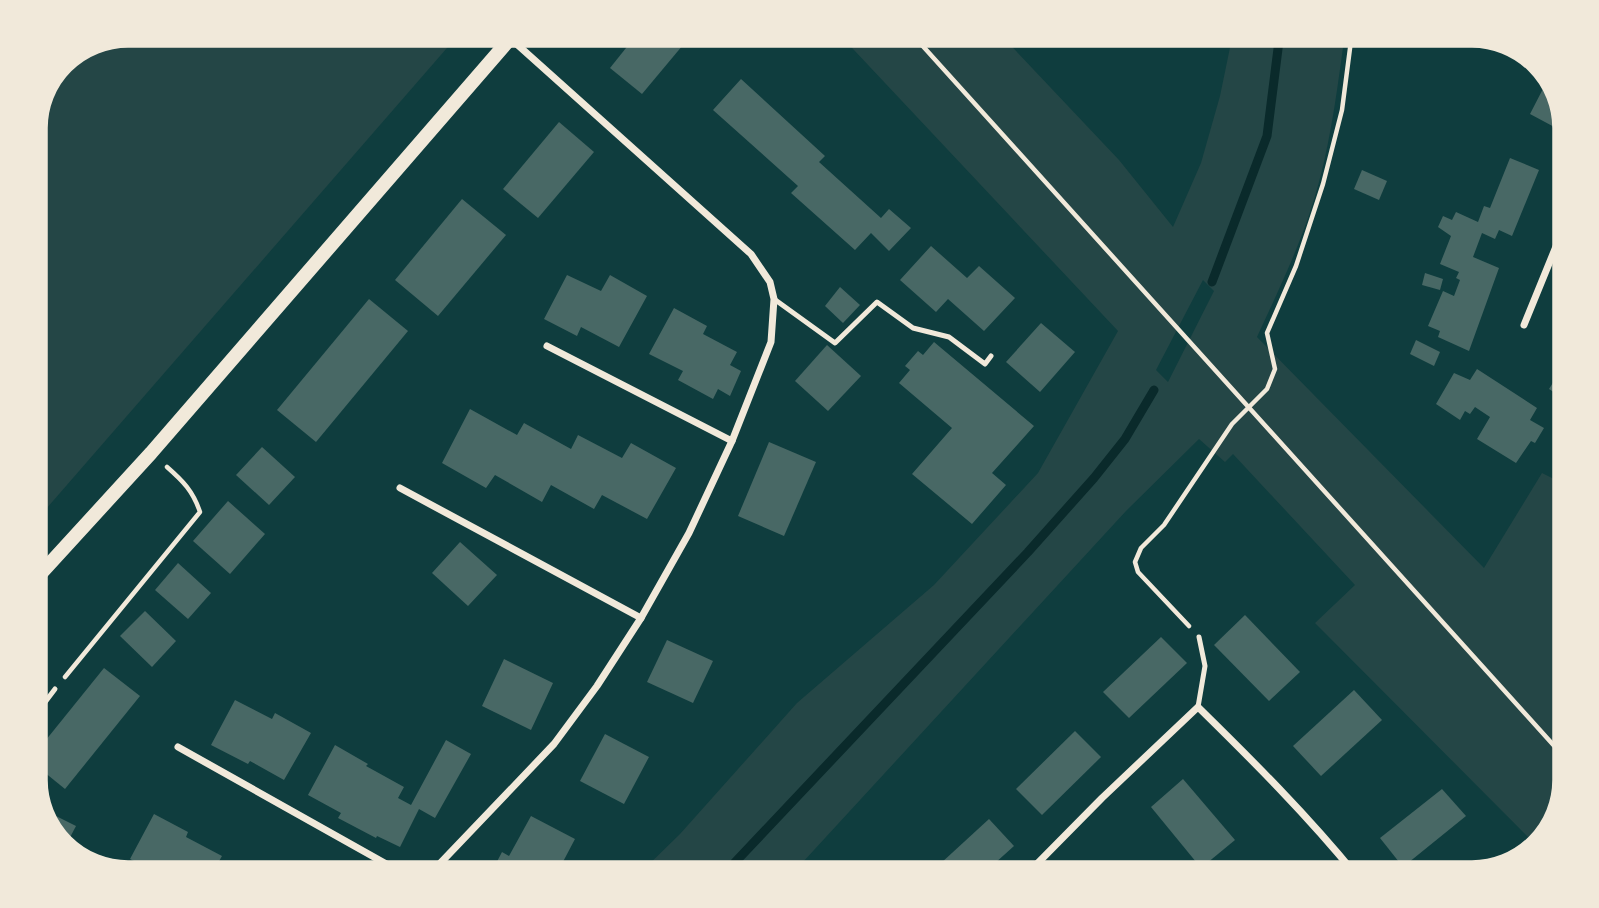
<svg xmlns="http://www.w3.org/2000/svg" width="1599" height="908" font-family="'PT Sans',sans-serif">
<style>
.green{fill:#244646;fill-rule:evenodd}
.lines{fill:none;stroke-linecap:round;stroke-linejoin:round}
.stream{stroke:#0a2a2b;stroke-width:9}
.building{fill:#486865}
.path{stroke:#f1e9da;stroke-width:4.5}
.service{stroke:#f1e9da;stroke-width:5}
.minor{stroke:#f1e9da;stroke-width:7}
.secondary{stroke:#f1e9da;stroke-width:14}
.rim{fill:none;stroke:#f1e9da;stroke-width:3.5}
</style>
<rect width="100%" height="100%" fill="#0f3d3e"/>
<g class="green">
<path d="M127,33H460L33,524V121L61,60Z"/>
<path d="M838,33H999L1119,160L1173,227L1201,163L1220,96L1233,33H1345C1338,83 1332,133 1319,182C1305,236 1280,287 1257,337L1484,568L1542,473L1566,485V781L1553,827L1536,845L1315,623L1355,585L1233,454L1225,462L1199,439L1126,511L791,875H638L680,834L797,703L934,585L1038,473L1118,331ZM1203,280L1214,291L1168,382L1156,370Z"/>
</g>
<g class="lines">
<g class="stream">
<path d="M1212,282L1267,136L1280,33"/>
<path d="M723,875L1028,552L1094,478L1125,439L1154,390"/>
</g>
</g>
<g class="building">
<path d="M638,33H693L642,94L610,68Z"/>
<path d="M1539,65L1550,75L1564,118L1558,129L1530,114L1547,81L1535,75Z"/>
<path d="M741,79L825,156L819,162L881,218L889,209L911,228L889,251L871,233L855,250L791,193L798,186L713,110Z"/>
<path d="M559,122L594,152L538,218L503,189Z"/>
<path d="M1510,158L1539,170L1512,236L1499,230L1495,239L1482,233L1473,257L1499,268L1469,351L1438,337L1440,331L1428,326L1443,291L1454,296L1460,280L1456,278L1459,272L1440,264L1451,236L1438,227L1443,216L1452,220L1456,212L1478,222L1484,206L1490,208Z"/>
<path d="M1362,170L1387,181L1379,200L1354,189Z"/>
<path d="M462,199L506,235L438,316L395,280Z"/>
<path d="M931,246L967,278L979,266L1015,298L984,331L948,299L936,312L900,280Z"/>
<path d="M1425,273L1443,279L1440,290L1422,285Z"/>
<path d="M567,275L601,291L610,275L647,296L619,347L581,327L577,336L544,319Z"/>
<path d="M840,287L860,305L843,323L825,306Z"/>
<path d="M369,299L408,331L316,442L277,410Z"/>
<path d="M674,308L707,326L703,334L737,352L730,365L741,371L730,396L718,389L713,399L678,380L683,371L649,354Z"/>
<path d="M1041,323L1075,352L1040,392L1006,362Z"/>
<path d="M1416,340L1440,352L1434,366L1410,354Z"/>
<path d="M934,342L1034,426L992,473L1006,485L972,524L912,474L952,428L899,383L910,370L905,366L918,351L923,355Z"/>
<path d="M827,345L861,376L828,411L795,381Z"/>
<path d="M1566,362V400L1549,389Z"/>
<path d="M1477,369L1537,408L1530,420L1544,428L1535,443L1531,441L1516,463L1477,439L1490,417L1475,407L1470,414L1465,411L1460,420L1436,404L1454,373L1470,380Z"/>
<path d="M470,409L517,435L524,423L571,449L578,435L622,458L631,443L676,468L647,519L602,495L594,509L551,485L542,502L495,475L486,488L442,463Z"/>
<path d="M769,442L816,462L784,536L738,516Z"/>
<path d="M262,447L295,477L269,505L236,475Z"/>
<path d="M228,501L265,534L230,574L193,541Z"/>
<path d="M460,542L497,575L468,606L432,573Z"/>
<path d="M178,563L211,593L188,619L155,590Z"/>
<path d="M145,611L176,641L152,667L120,636Z"/>
<path d="M1245,615L1300,672L1269,701L1214,645Z"/>
<path d="M1161,637L1187,663L1129,718L1103,692Z"/>
<path d="M667,640L713,661L693,703L647,682Z"/>
<path d="M504,659L553,683L531,730L482,706Z"/>
<path d="M104,668L140,696L65,789L33,763V756Z"/>
<path d="M1354,690L1382,720L1321,776L1293,746Z"/>
<path d="M235,700L272,719L275,713L311,733L284,780L250,761L248,764L211,745Z"/>
<path d="M1075,731L1101,757L1042,815L1016,789Z"/>
<path d="M605,734L649,757L624,804L580,781Z"/>
<path d="M446,740L471,754L435,818L419,809L400,847L377,836L376,838L338,818L341,813L308,795L335,745L368,764L366,766L404,787L398,798L411,805Z"/>
<path d="M1183,779L1235,840L1201,868L1151,807Z"/>
<path d="M1442,789L1466,816L1403,867L1380,838Z"/>
<path d="M40,808L76,826L65,847L46,828Z"/>
<path d="M154,814L188,832L186,837L222,856L218,863L240,875H161L130,859Z"/>
<path d="M531,816L575,839L556,875H490L502,852L509,856Z"/>
<path d="M989,819L1014,846L984,873L928,875Z"/>
</g>
<g class="lines">
<g class="path">
<path d="M911,33L1566,759"/>
<path d="M1189,626L1138,572L1135,562L1141,548L1164,525L1232,424L1267,389L1275,369L1267,333L1296,266L1323,184L1342,110L1352,33"/>
<path d="M65,677L200,512C193,491 183,481 167,467"/>
</g>
<g class="service">
<path d="M774,299L835,343L877,302L913,328L949,337L985,364L991,356"/>
<path d="M1198,707L1205,666L1199,637"/>
<path d="M33,718L55,689"/>
</g>
<g class="minor">
<path d="M1524,325L1566,222"/>
<path d="M547,346L732,441"/>
<path d="M400,488L641,618"/>
<path d="M178,747L406,875"/>
<path d="M429,875L554,744L597,686L641,618L689,533L732,441L771,342L774,299L770,282L751,254L510,38"/>
<path d="M1026,875L1102,798L1198,707C1253,761 1307,815 1356,875"/>
</g>
<path class="secondary" d="M33,582L151,453L515,33"/>
</g>
<path d="M0 0H1599V908H0ZM128 46H1472A82 82 0 0 1 1554 128V780A82 82 0 0 1 1472 862H128A82 82 0 0 1 46 780V128A82 82 0 0 1 128 46Z" fill="#f1e9da" fill-rule="evenodd"/>
<path class="rim" d="M128 46H1472A82 82 0 0 1 1554 128V780A82 82 0 0 1 1472 862H128A82 82 0 0 1 46 780V128A82 82 0 0 1 128 46Z"/>
</svg>
